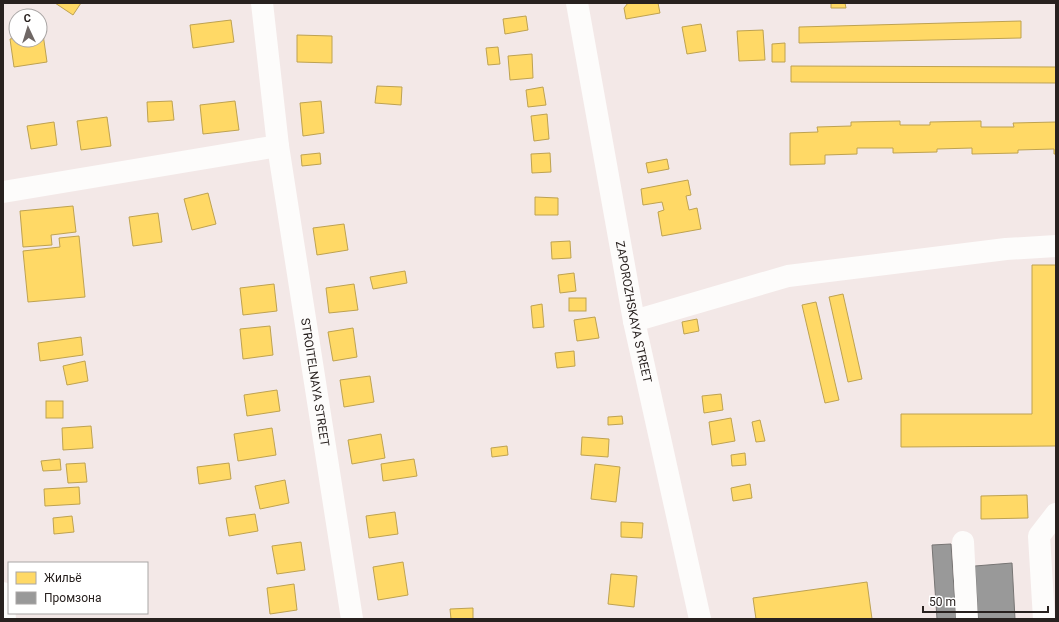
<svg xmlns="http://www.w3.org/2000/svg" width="1059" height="622" font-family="Roboto,sans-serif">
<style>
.homes{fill:#ffd966;stroke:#bea251}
.industry{fill:#999;stroke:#777574}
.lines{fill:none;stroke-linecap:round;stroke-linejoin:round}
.minor{stroke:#fdfcfb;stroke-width:22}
.labels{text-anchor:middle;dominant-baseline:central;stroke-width:4;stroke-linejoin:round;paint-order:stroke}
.street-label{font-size:12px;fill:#28211f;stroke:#fff}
</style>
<rect width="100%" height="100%" fill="#f3e8e7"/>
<g class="homes">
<path d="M55,3H81L73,15Z"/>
<path d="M628,3H658L660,13L626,19L624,8Z"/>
<path d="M831,3H845L846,8H831Z"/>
<path d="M526,16L528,30L505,34L503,19Z"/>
<path d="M231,20L234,42L193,48L190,25Z"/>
<path d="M1021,21V38L799,43V27Z"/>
<path d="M701,24L706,51L687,54L682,27Z"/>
<path d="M763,30L765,60L739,61L737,31Z"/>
<path d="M43,34L47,62L14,67L10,39L16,38V40H40V35Z"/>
<path d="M297,35L332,36V63L297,62Z"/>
<path d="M785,43V62H772V44Z"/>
<path d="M498,47L500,64L488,65L486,48Z"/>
<path d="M532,54L533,78L510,80L508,56Z"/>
<path d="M791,66L1056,67V83L791,82Z"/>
<path d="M377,86L402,87L401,105L375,103Z"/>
<path d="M543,87L546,105L528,107L526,90Z"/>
<path d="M172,101L174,120L148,122L147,102Z"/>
<path d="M235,101L239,130L203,134L200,105Z"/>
<path d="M321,101L324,133L303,136L300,103Z"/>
<path d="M547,114L549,139L534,141L531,116Z"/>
<path d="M107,117L111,146L81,150L77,121Z"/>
<path d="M900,121V125H930V122L981,121V127H1014L1013,123L1056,122V154H1054V149L1018,150V153L972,154V148L937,149V152L893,153V148H857V154L825,155V164L790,165V133L818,132L817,127L851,126V122Z"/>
<path d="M54,122L57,145L31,149L27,126Z"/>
<path d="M320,153L321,164L302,166L301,155Z"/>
<path d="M550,153L551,172L532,173L531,154Z"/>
<path d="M667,159L669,169L648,173L646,163Z"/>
<path d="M688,180L691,195L686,196L689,210L697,208L701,229L662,236L658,212L664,210L662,202L643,205L641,189Z"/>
<path d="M208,193L216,224L192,230L184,199Z"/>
<path d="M535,197L558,198V215H535Z"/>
<path d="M73,206L76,232L51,235L52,245L23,247L20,211Z"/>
<path d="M158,213L162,242L133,246L129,217Z"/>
<path d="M344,224L348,250L317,255L313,228Z"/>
<path d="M79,236L85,297L28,302L23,251L60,247L59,238Z"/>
<path d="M570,241L571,258L552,259L551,242Z"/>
<path d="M1032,265H1056V446L901,447V414H1032Z"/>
<path d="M405,271L407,283L373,289L370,277Z"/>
<path d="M574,273L576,291L560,293L558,275Z"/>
<path d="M274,284L277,311L243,315L240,288Z"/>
<path d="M354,284L358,310L329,313L326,288Z"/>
<path d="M843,294L862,379L848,382L829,297Z"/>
<rect x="569" y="298" width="17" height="13"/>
<path d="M816,302L839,400L825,403L802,305Z"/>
<path d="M542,304L544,327L533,328L531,306Z"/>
<path d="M595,317L599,338L577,341L574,320Z"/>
<path d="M697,319L699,331L684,334L682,322Z"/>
<path d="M270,326L273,355L243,359L240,329Z"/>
<path d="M353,328L357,357L333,361L328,332Z"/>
<path d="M81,337L83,355L40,361L38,343Z"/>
<path d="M574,351L575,366L557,368L555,353Z"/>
<path d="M85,361L88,381L67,385L63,366Z"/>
<path d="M370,376L374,402L344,407L340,380Z"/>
<path d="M277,390L280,411L247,416L244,395Z"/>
<path d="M721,394L723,410L704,413L702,396Z"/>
<rect x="46" y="401" width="17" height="17"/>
<path d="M622,416L623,424L608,425V417Z"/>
<path d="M731,418L735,441L712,445L709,422Z"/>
<path d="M760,420L765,441L756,442L752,422Z"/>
<path d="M91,426L93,448L63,450L62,428Z"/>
<path d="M272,428L276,455L238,461L234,434Z"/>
<path d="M381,434L385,458L352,464L348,440Z"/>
<path d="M582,437L609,439L608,457L581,455Z"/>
<path d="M507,446L508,455L492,457L491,448Z"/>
<path d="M745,453L746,465L732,466L731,455Z"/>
<path d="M60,459L61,470L43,471L41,461Z"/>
<path d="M414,459L417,476L383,481L381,464Z"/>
<path d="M85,463L87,482L68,483L66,464Z"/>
<path d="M229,463L231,479L199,484L197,467Z"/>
<path d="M595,464L620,467L616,502L591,499Z"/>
<path d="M285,480L289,503L260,509L255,486Z"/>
<path d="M750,484L752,498L733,501L731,488Z"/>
<path d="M79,487L80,504L45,506L44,489Z"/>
<path d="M1027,495L1028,518L981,519V496Z"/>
<path d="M395,512L398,534L369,538L366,516Z"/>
<path d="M255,514L258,531L229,536L226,518Z"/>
<path d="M72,516L74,532L54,534L53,518Z"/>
<path d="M621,522L643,523L642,538L621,537Z"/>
<path d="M301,542L305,570L277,574L272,546Z"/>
<path d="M403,562L408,595L378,600L373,567Z"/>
<path d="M611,574L637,576L634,607L608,604Z"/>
<path d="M867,582L872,619H756L753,598Z"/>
<path d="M294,584L297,610L270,614L267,588Z"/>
<path d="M473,608V619H451L450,609Z"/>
</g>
<g class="industry">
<path d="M951,544L956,619H937L932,545Z"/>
<path d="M1012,563L1015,619H978L975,566Z"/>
</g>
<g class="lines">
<g class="minor">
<path id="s1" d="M262,3L278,146L352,619"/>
<path id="s2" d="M577,3L634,321L700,619"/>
<path d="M3,192L278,146"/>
<path d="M634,321L788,276L1006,249L1056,246"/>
<path d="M963,542L967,619"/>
<path d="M3,593L5,619"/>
<path d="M1044,619L1039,536L1056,514"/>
</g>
</g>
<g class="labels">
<g class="street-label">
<text stroke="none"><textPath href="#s2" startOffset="314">ZAPOROZHSKAYA STREET</textPath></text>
<text stroke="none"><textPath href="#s1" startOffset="383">STROITELNAYA STREET</textPath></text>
</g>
</g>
<rect width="1059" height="622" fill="none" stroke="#28211f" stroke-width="8"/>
<rect x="8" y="562" width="140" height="52" fill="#ffffff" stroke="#a9a6a5"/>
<rect x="16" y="572" width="20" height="12" fill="#ffd966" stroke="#a9a6a5"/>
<text x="44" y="582" font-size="12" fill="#28211f">Жильё</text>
<rect x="16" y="592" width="20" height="12" fill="#999999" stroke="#a9a6a5"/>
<text x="44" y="602" font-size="12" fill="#28211f">Промзона</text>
<g transform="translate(28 28) rotate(356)"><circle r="19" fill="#ffffff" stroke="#a9a6a5"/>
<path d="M0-3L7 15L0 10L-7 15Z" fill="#6f6765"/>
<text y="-6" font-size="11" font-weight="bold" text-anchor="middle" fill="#28211f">С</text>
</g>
<path d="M923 606v6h125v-6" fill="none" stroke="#28211f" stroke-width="2"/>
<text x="929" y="606" font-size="12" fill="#28211f" stroke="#ffffff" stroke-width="3" paint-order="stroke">50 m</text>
</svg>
